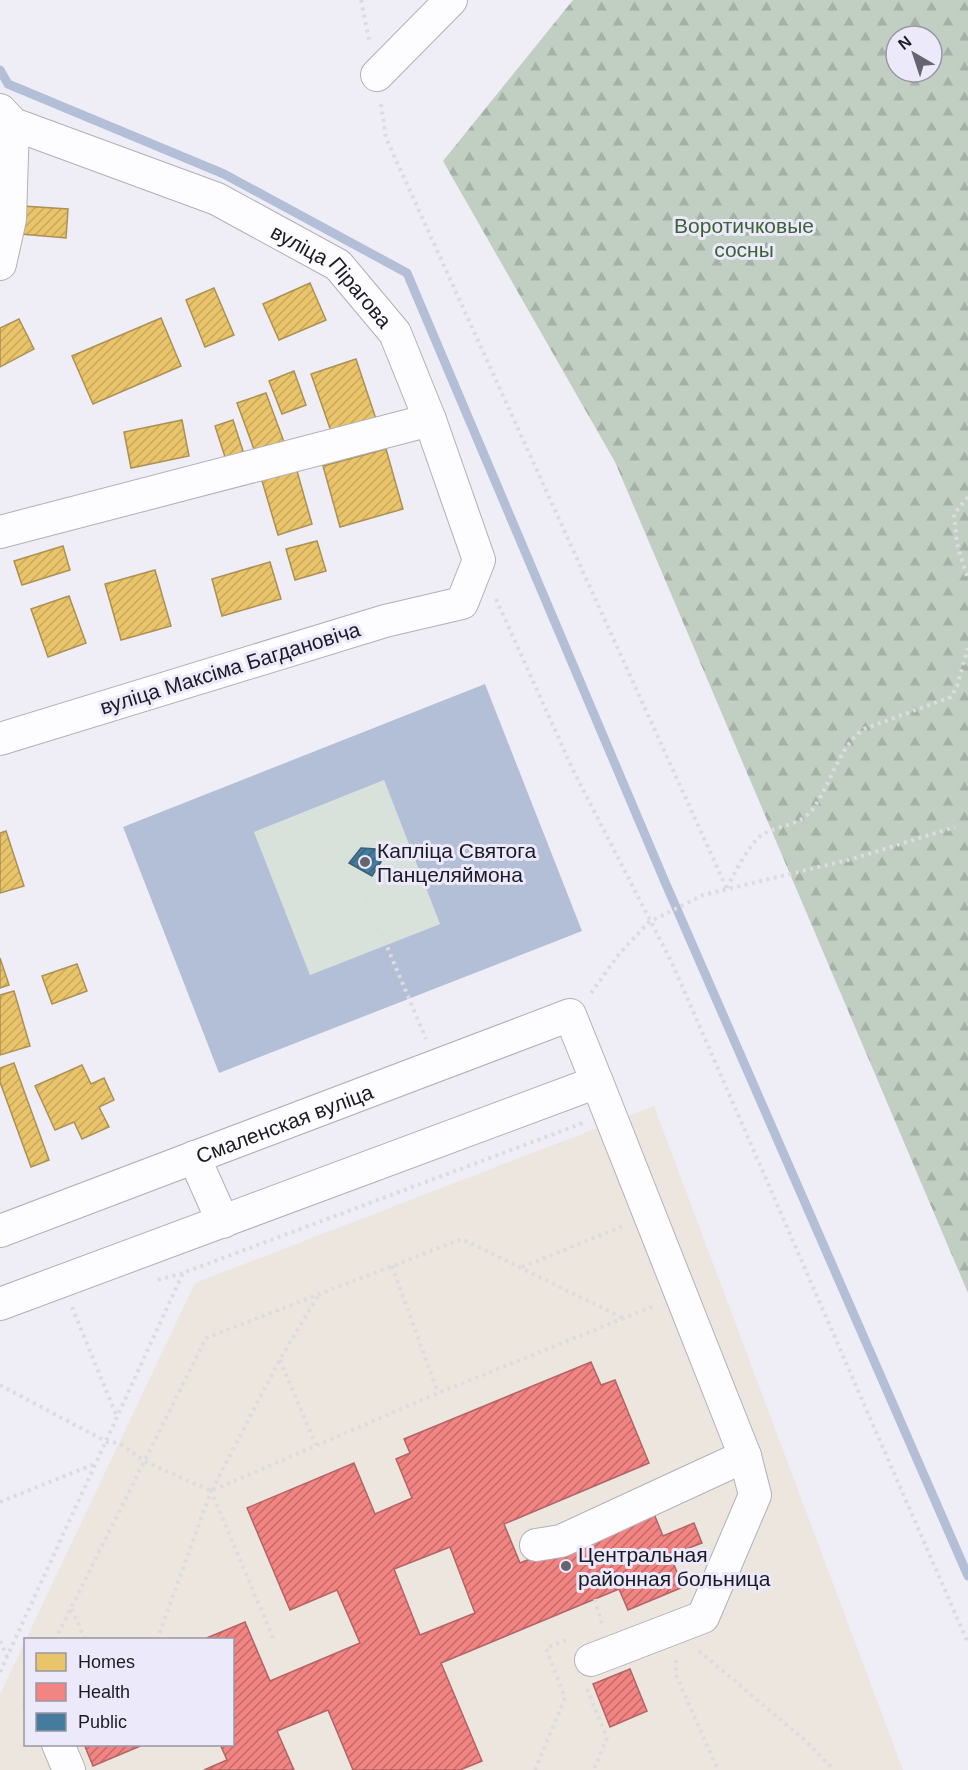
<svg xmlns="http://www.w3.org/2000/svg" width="968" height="1770" font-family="Arial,sans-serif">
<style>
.medical{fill:#ede6df}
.grass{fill:#d8e1da}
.forest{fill:url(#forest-firs);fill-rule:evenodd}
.water{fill:#b3bfd7;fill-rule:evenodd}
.homes{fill:url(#homes-hatch);stroke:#ac9155;stroke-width:1.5}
.health{fill:url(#health-hatch);stroke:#b26466;stroke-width:1.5;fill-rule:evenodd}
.public{fill:url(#public-hatch);stroke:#395e79;stroke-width:1.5}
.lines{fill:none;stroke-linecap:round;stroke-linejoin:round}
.stream{stroke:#b3bfd7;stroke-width:9}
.minor-casing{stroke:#b2b0ba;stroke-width:34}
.path{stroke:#dcdcdf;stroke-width:4;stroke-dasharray:3 4.5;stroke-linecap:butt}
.minor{stroke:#fdfcfe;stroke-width:32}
.poi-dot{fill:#66646e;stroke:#ece9fa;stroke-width:2}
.labels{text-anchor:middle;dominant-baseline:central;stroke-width:6;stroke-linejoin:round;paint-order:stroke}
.park-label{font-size:21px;fill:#3c6237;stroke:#ece9fa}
.street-label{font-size:21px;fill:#1c1a24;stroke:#ece9fa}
.poi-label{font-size:21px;fill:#1c1a24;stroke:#ece9fa;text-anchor:start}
</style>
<defs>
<pattern id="forest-firs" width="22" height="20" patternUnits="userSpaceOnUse" patternTransform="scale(1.5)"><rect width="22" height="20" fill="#c1cec2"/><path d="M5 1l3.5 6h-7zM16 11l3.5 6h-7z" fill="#a5b0a7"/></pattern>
<pattern id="homes-hatch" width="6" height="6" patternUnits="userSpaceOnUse" patternTransform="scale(1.5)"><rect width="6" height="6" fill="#e9c46a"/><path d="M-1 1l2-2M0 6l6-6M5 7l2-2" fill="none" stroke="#c7a85c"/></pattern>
<pattern id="health-hatch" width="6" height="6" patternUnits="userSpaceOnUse" patternTransform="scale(1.5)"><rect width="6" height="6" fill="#f28482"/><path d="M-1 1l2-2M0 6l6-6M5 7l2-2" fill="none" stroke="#c36b6a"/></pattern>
<pattern id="public-hatch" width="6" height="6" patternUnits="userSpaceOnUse" patternTransform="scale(1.5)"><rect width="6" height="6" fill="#457b9d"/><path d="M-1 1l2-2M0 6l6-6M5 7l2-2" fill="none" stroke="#396480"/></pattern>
</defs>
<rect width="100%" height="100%" fill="#efedf6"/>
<path class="medical" d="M654,1106L903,1770H0V1695L25,1641L26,1744H232V1640L26,1639L195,1283Z"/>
<path class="grass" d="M384,780L440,924L310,975L254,832Z"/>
<path class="forest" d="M573,0H968V1293L615,462L443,161ZM896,36H932V72H896Z"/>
<path class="water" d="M485,684L582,931L219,1073L123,827ZM384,780L440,924L310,975L254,832Z"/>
<g class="homes">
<path d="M23,206L68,209L66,238L21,234Z"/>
<path d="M310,283L326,320L279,340L263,304Z"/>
<path d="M214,288L234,335L205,347L186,300Z"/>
<path d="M161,318L181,366L93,404L72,356Z"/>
<path d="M19,319L34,349L0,367V328Z"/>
<path d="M356,359L376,419L332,434L311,374Z"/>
<path d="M294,371L306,405L282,414L269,381Z"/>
<path d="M266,393L284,442L255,452L237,403Z"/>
<path d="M182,420L189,456L131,468L124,432Z"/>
<path d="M233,420L244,454L226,460L215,426Z"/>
<path d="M386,449L403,509L340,527L323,466Z"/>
<path d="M295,464L312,524L278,535L260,474Z"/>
<path d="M317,541L326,571L295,580L286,549Z"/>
<path d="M63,546L70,570L22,585L14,561Z"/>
<path d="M270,562L281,599L222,616L212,579Z"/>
<path d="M155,570L171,626L121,640L105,584Z"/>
<path d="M69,596L86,643L48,657L31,609Z"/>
<path d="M6,831L24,886L0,893V833Z"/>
<path d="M0,958L9,985L0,988Z"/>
<path d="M77,964L87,991L52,1004L42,976Z"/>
<path d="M14,991L30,1046L0,1055V995Z"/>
<path d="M14,1063L49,1160L31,1167L0,1082V1068Z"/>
<path d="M82,1065L91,1084L104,1078L114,1100L99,1107L109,1127L82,1139L74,1122L55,1130L35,1086Z"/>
</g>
<g class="health">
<path d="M591,1362L601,1385L615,1380L649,1463L504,1524L520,1563L652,1509L663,1536L694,1523L702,1543L670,1555L683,1587L628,1610L619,1589L441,1663L482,1761L460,1770H353L328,1710L277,1731L294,1770H204L227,1760L220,1744H232V1640H202L245,1622L270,1681L360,1643L337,1590L290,1610L247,1508L354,1463L375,1514L412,1498L396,1459L410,1453L404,1439ZM450,1547L475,1613L420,1635L394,1569Z"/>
<path d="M630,1669L647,1711L610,1727L593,1684Z"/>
<path d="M84,1744H145L93,1766Z"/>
</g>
<path class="public" d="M361,848L376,849L381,862L372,876L349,863Z"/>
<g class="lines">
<path class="stream" d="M0,70L8,84L224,174L407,273L665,882L968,1576"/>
<defs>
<g id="minor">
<path d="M377,75L451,0"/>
<path id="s1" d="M0,110L13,124L217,199L338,265L395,333L430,420L479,560L462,603L385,621L0,739"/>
<path d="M0,264L10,219L13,124"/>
<path d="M0,532L430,420"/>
<path d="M194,1157L223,1222"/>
<path id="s2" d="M0,1231L570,1015L597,1082L0,1304"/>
<path d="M536,1545L561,1541L745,1456"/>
<path d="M591,1660L703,1617L755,1495L745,1456L597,1082"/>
<path d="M58,1744L69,1770"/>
</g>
</defs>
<use href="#minor" class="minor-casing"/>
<g class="path">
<path d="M361,0L369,40"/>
<path d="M381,104L386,138L727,889"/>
<path d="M968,497L954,514L957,544L968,580"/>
<path d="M496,599L573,770L672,963L968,1643"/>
<path d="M727,888C734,874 750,842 763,834C779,825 799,826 812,810C831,785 838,747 864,729L951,697L957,686L968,648"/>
<path d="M367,899L426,1039"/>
<path d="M591,993L619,954L649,922L703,895L852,859L955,827"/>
<path d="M392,1266L438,1393"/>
<path d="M522,1267L623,1226"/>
<path d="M158,1280L183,1273"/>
<path d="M72,1307L117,1417"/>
<path d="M280,1360L316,1445"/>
<path d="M0,1385L107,1442L119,1443L146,1462L211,1491L438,1393L654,1306"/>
<path d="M212,1490L280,1359L319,1294"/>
<path d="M0,1502L97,1463"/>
<path d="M595,1599L602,1624"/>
<path d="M72,1609L85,1640"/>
<path d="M55,1640L206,1338L462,1239L625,1319"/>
<path d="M157,1640L211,1491L274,1640"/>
<path d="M0,1641L7,1656"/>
<path d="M699,1651L806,1741L834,1770"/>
<path d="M676,1660V1675L718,1770"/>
<path d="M0,1672L183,1273L583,1123"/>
<path d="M587,1689L607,1738L594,1770"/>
<path d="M26,1698L23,1703L26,1709"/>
<path d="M535,1770L565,1698L546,1648L568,1639"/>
</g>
<use href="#minor" class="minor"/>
</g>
<g class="poi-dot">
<circle cx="365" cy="862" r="6"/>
<circle cx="566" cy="1566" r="6"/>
</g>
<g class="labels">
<g class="park-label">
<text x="744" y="225">Воротичковые<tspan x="744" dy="24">сосны</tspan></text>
</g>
<g class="street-label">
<text stroke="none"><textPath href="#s1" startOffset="376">вуліца Пірагова</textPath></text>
<text transform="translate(230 668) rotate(-17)">вуліца Максіма Багдановіча</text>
<text stroke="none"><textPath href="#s2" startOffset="304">Смаленская вуліца</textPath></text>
</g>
<g class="poi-label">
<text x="377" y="850">Капліца Святога<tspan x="377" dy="24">Панцеляймона</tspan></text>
<text x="578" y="1554">Центральная<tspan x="578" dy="24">районная больница</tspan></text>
</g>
</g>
<rect x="24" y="1638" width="210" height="108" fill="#ece9fa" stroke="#9996a4" stroke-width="1.5"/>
<rect x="36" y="1653" width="30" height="18" fill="#e9c46a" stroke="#9996a4" stroke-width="1.5"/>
<text x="78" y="1668" font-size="18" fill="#1c1a24">Homes</text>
<rect x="36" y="1683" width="30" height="18" fill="#f28482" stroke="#9996a4" stroke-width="1.5"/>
<text x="78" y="1698" font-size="18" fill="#1c1a24">Health</text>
<rect x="36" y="1713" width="30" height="18" fill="#457b9d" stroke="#9996a4" stroke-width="1.5"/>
<text x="78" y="1728" font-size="18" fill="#1c1a24">Public</text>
<g transform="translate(914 54) rotate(321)"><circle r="28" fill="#ece9fa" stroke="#9996a4" stroke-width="1.5"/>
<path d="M0-4.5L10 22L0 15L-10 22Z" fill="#66646e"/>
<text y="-9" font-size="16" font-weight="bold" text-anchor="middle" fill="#1c1a24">N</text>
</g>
</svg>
